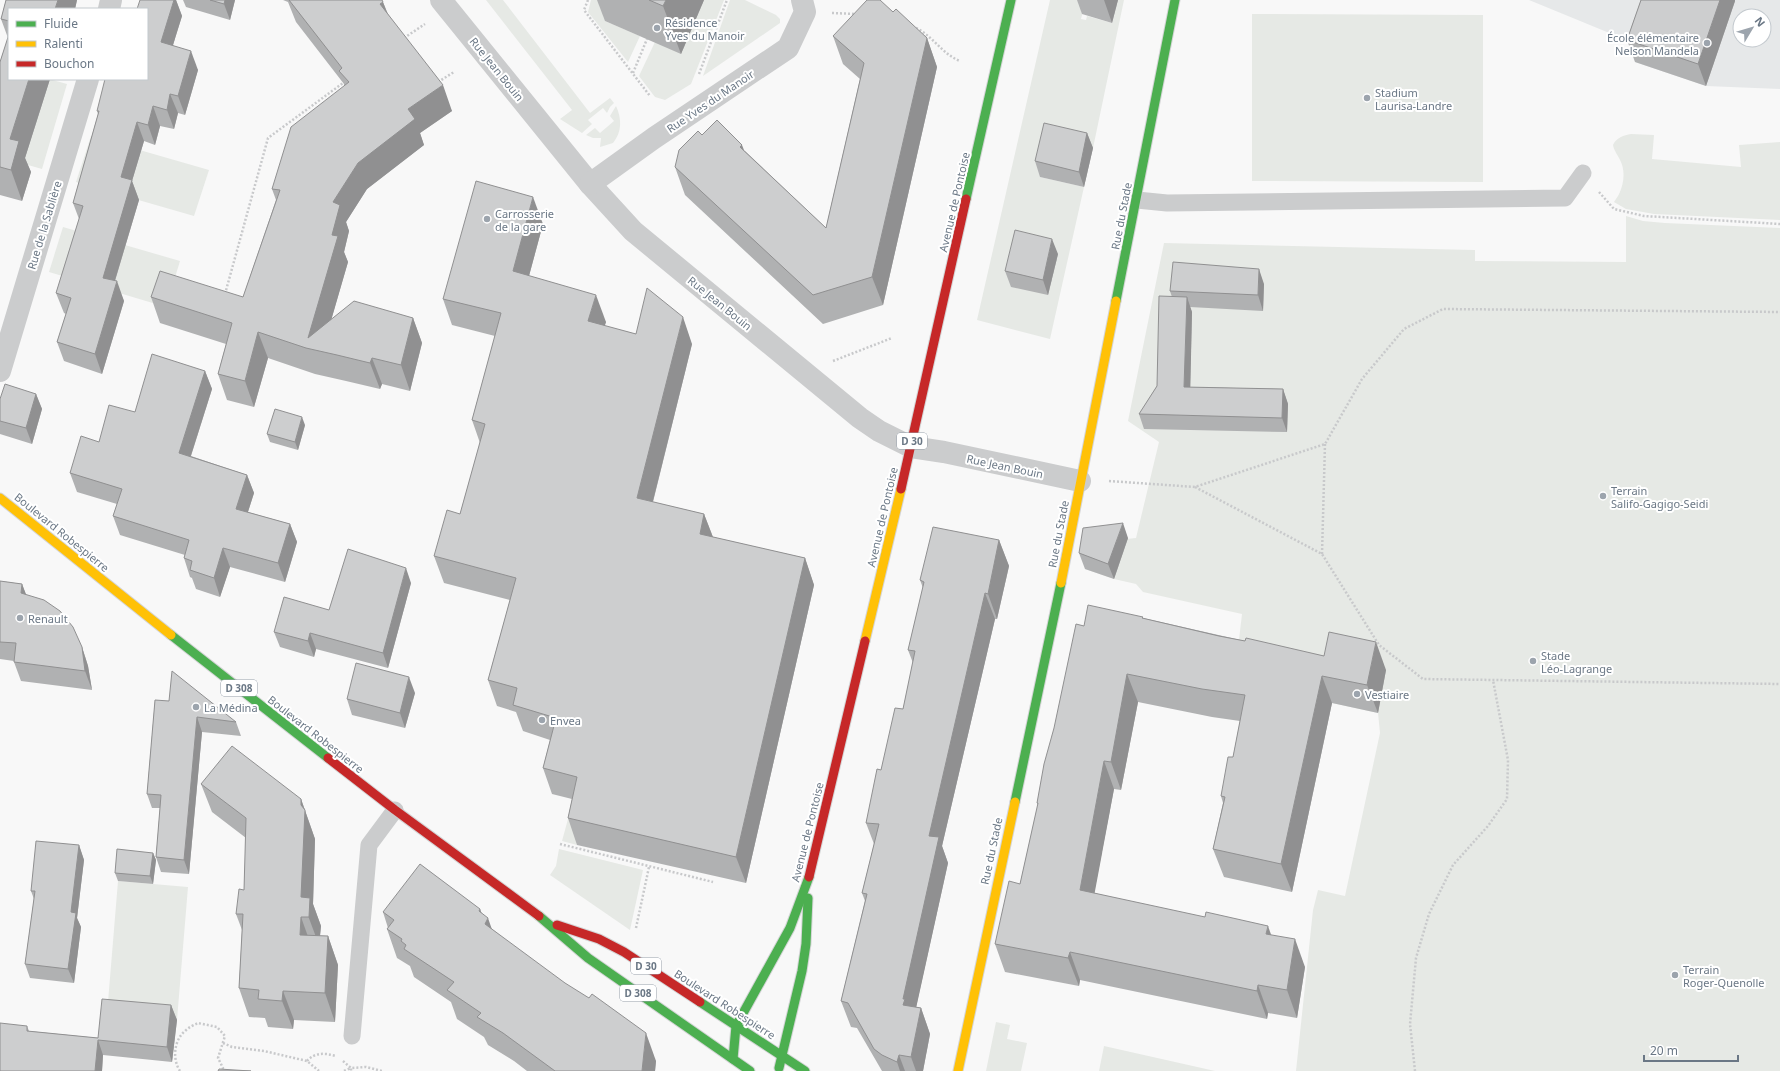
<svg xmlns="http://www.w3.org/2000/svg" width="1780" height="1071" font-family="'Noto Sans',sans-serif">
<style>
.built{fill:#e6e8e9;fill-rule:evenodd}
.green{fill:#e6e9e5}
.lines{fill:none;stroke-linecap:round;stroke-linejoin:round}
.fast-casing{stroke:#d4d5d6;stroke-width:11}
.slow-casing{stroke:#d4d5d6;stroke-width:11}
.jam-casing{stroke:#d4d5d6;stroke-width:11}
.path{stroke:#c8c9cb;stroke-width:2.5;stroke-dasharray:2 2;stroke-linecap:butt}
.lane{stroke:#cbcccd;stroke-width:17}
.street{stroke:#cbcccd;stroke-width:22}
.fast{stroke:#4caf50;stroke-width:9}
.slow{stroke:#ffc107;stroke-width:9}
.jam{stroke:#c62828;stroke-width:9}
.wall{fill:#b0b1b2}
.shaded-wall{fill:#909091}
.building{fill:#cdcecf;stroke:#909091}
.poi-dot{fill:#9ca4ad;stroke:#fff;stroke-width:1.5}
.labels{text-anchor:middle;dominant-baseline:central;stroke-width:4;stroke-linejoin:round;paint-order:stroke}
.shield{fill:#fff;stroke:#97a0aa;stroke-width:1}
.shield-label{font-size:10px;font-weight:bold;fill:#6a7785}
.poi-label{font-size:11px;fill:#6a7785;stroke:#fff;text-anchor:start}
.street-label{font-size:11px;fill:#6a7785;stroke:#fff}
</style>
<rect width="100%" height="100%" fill="#f8f8f8"/>
<path class="built" d="M1529,0H1780V89L1706,86L1635,62L1641,46ZM1740,16H1764V40H1740Z"/>
<g class="green">
<path d="M486,0H503L590,113L610,98L614,103L610,107L607,113L603,108L588,120L592,124L582,133L560,119L572,110Z"/>
<path d="M591,0H613L605,21L640,36L628,62L588,12Z"/>
<path d="M704,0H724L693,79L691,84L665,100L655,97L639,76L655,42Z"/>
<path d="M730,0H745L776,15L780,19V23L703,76Z"/>
<path d="M1050,0H1086L1081,19L1086,20L1087,16L1112,23L1118,0H1124L1093,148L1040,177L1084,187L1050,339L977,320Z"/>
<path d="M1252,14L1483,15V182L1252,181Z"/>
<path d="M0,64L9,79H49L67,84L42,169L0,157L11,94Z"/>
<path d="M616,106C622,119 622,132 613,143L600,147L601,138H593L586,135L595,128L600,133L614,121L610,116Z"/>
<path d="M1631,134L1654,135L1652,159L1741,167L1739,145L1780,142V220L1654,214L1626,209L1614,202C1623,191 1627,173 1620,160C1618,155 1614,151 1613,145C1616,138 1624,135 1631,134Z"/>
<path d="M91,136L209,170L194,216L76,182Z"/>
<path d="M1626,216L1643,221L1665,223L1780,228V1071H1296L1313,910L1318,890L1345,896L1380,733L1378,713L1332,703L1238,648L1242,614L1143,592L1136,584L1114,579L1085,569L1088,543L1136,538L1159,442L1128,421L1164,243L1475,250V261L1626,262Z"/>
<path d="M63,227L180,261L166,307L49,272Z"/>
<path d="M571,808L577,845L562,841Z"/>
<path d="M559,849L643,870L630,930L550,875L556,866Z"/>
<path d="M118,881L188,887L177,1020L107,1014Z"/>
<path d="M996,1022L1010,1025L1007,1039L1027,1043L1021,1071H986Z"/>
<path d="M1104,1046L1215,1071H1099Z"/>
</g>
<g class="lines">
<defs>
<g id="fast">
<path d="M966,199L1011,0"/>
<path d="M1116,301L1175,0"/>
<path d="M171,635L328,758"/>
<path d="M1015,802L1061,583"/>
<path d="M539,916L588,958L750,1071"/>
<path d="M700,1002L805,1071"/>
<path d="M733,1059L736,1026L790,928L809,877"/>
<path d="M779,1068L802,971L806,944L808,898"/>
</g>
<g id="slow">
<path d="M0,498L171,635"/>
<path d="M1061,583L1116,301"/>
<path d="M865,641L901,489"/>
<path d="M958,1071L1015,802"/>
</g>
<g id="jam">
<path d="M901,489L966,199"/>
<path d="M328,758L395,810L539,916"/>
<path d="M809,877L865,641"/>
<path d="M557,925L599,939L624,952L700,1002"/>
</g>
</defs>
<use href="#fast" class="fast-casing"/>
<use href="#slow" class="slow-casing"/>
<use href="#jam" class="jam-casing"/>
<g class="path">
<path d="M588,0L584,10L650,96"/>
<path d="M832,13L855,14"/>
<path d="M916,28C933,36 942,54 960,61"/>
<path d="M404,38L425,24"/>
<path d="M633,73L647,39"/>
<path d="M699,74L727,0"/>
<path d="M438,82L454,72"/>
<path d="M1599,192L1614,209L1644,216L1780,224"/>
<path d="M225,294L268,138L343,83"/>
<path d="M833,361L892,338"/>
<path d="M1109,481L1195,487L1325,444L1362,379L1404,329L1443,309L1780,312"/>
<path d="M1195,487L1322,554L1379,645L1423,679L1780,684"/>
<path d="M1322,554L1325,444"/>
<path d="M560,844L713,882"/>
<path d="M636,928L649,867"/>
<path d="M223,1043L232,1047L264,1051L307,1061L319,1071"/>
<path d="M307,1061C315,1052 325,1053 336,1056"/>
<path d="M343,1061L351,1068L366,1067L382,1071"/>
<path d="M180,1071C172,1059 174,1040 185,1031C189,1027 194,1025 198,1023L217,1027L225,1036L218,1058L223,1068L222,1071"/>
<path d="M344,1071L351,1068V1071"/>
<path d="M1415,1071L1410,1024L1416,958L1429,914L1453,865L1488,826L1507,799L1508,760L1493,680"/>
</g>
<g class="lane">
<path d="M1137,200L1167,203L1565,198L1583,173"/>
<path d="M352,1036L369,845L395,810"/>
</g>
<g class="street">
<path d="M441,0L590,184L633,231L860,418L879,431L911,447L944,452L1080,481"/>
<path d="M109,9L111,0"/>
<path d="M590,184L654,138L788,48L805,12L802,0"/>
<path d="M0,371L88,79"/>
</g>
<use href="#fast" class="fast"/>
<use href="#slow" class="slow"/>
<use href="#jam" class="jam"/>
</g>
<g class="wall">
<path d="M6,0H77L75,9H9V79H50L25,158L31,172L22,201L0,195V62L8,38L1,19Z"/>
<path d="M140,0H176L182,16L173,45L198,70L185,115L178,113L174,129L160,126L155,145L144,141L132,181L139,200L115,281L124,301L102,374L64,361L57,342L66,314L64,313L56,293L79,219L73,203L98,114L97,111L147,79Z"/>
<path d="M183,0H235L230,20L186,7Z"/>
<path d="M283,0H382L388,14L452,111L420,133L424,145L367,189L346,222L349,231L344,252L348,262L331,320L413,318L422,343L410,391L382,384L380,389L346,381L315,374L268,358L254,407L227,400L218,374L226,344L160,323L151,297H243L276,200L272,189L344,86V84L296,22L288,2Z"/>
<path d="M597,0H704L681,54L605,21Z"/>
<path d="M1077,0H1118L1112,23L1082,14Z"/>
<path d="M1641,0H1735V1L1706,86L1635,62L1627,40Z"/>
<path d="M893,12L927,38L937,67L883,305L823,324L685,195L675,167L745,151L826,228L860,79L843,64L833,36Z"/>
<path d="M1087,133L1093,148L1084,187L1040,177L1035,161Z"/>
<path d="M543,224L529,276L606,322L604,326L636,334L692,344L653,502L704,514L713,537L805,558L814,585L746,883L577,845L568,818L572,799L552,794L543,768L550,740L523,731L516,712L497,706L488,680L510,600L444,583L434,556L460,514L480,443L472,420L495,336L452,325L443,299Z"/>
<path d="M1058,254L1048,295L1011,287L1005,271Z"/>
<path d="M1264,284L1263,311L1190,307L1192,312L1190,387L1283,389L1288,404L1287,432L1144,429L1139,414L1157,386L1172,297L1170,291Z"/>
<path d="M205,371L212,389L191,456L247,475L254,493L248,512L290,524L297,542L285,582L230,567L220,597L196,589L192,578L190,577L184,558L185,555L120,535L113,516L117,504L77,492L70,473L99,442L135,412Z"/>
<path d="M36,394L42,409L32,444L0,434V399Z"/>
<path d="M305,425L298,450L270,442L267,434Z"/>
<path d="M1128,538L1114,579L1085,569L1079,553Z"/>
<path d="M999,540L1009,566L997,619H995L942,846L948,863L916,1007L921,1008L930,1034L923,1071H882L857,1028L851,1027L841,1001L865,901L862,893L874,844L866,823L881,770L903,709L913,663L908,650L923,588L920,580Z"/>
<path d="M0,581L22,584L26,595L82,647L88,666L92,690L21,681L14,662V661L0,659Z"/>
<path d="M411,583L388,668L316,649L314,657L280,647L274,632L329,610Z"/>
<path d="M1143,618L1245,641L1324,656L1386,670L1378,713L1332,703L1292,892L1224,877L1213,849L1223,803L1221,796L1233,757L1240,721L1212,717L1138,702L1121,790L1114,789L1094,893L1271,935L1305,967L1297,1018L1268,1013L1267,1019L1080,980L1079,986L1005,972L995,944L1020,884L1038,805L1037,803L1084,626Z"/>
<path d="M415,693L405,728L352,715L347,699Z"/>
<path d="M155,700L236,722L241,736L202,732L189,874L161,872L156,857L160,808H152L147,794Z"/>
<path d="M201,784L301,799L315,839L313,904L321,926L320,936H328L338,965L335,1022L294,1020L293,1029L268,1027L265,1018L249,1017L239,988L242,930L236,914L244,890L246,838L212,812Z"/>
<path d="M79,845L84,860L77,918L81,927L74,983L30,978L25,964L34,899L31,891Z"/>
<path d="M153,853L156,860L153,884L118,881L115,873Z"/>
<path d="M480,909L482,914L492,929L656,1061L655,1071H527L514,1061L488,1045L484,1037L457,1019L451,1002L414,977L410,966L397,958L387,929L388,928L383,912Z"/>
<path d="M171,1005L177,1020L172,1062L103,1055L102,1071H0L27,1026L29,1031L98,1038Z"/>
</g>
<g class="shaded-wall">
<path d="M58,0H77L75,9H55Z"/>
<path d="M174,0H176L182,16L168,61L161,42Z"/>
<path d="M225,0H235L230,20L224,4Z"/>
<path d="M666,0H704L681,54L663,6Z"/>
<path d="M1104,0H1118L1112,23Z"/>
<path d="M1720,0H1735V1L1706,86L1698,64Z"/>
<path d="M383,2L393,28L380,4Z"/>
<path d="M927,38L937,67L883,305L872,277Z"/>
<path d="M191,51L198,70L185,115L178,96Z"/>
<path d="M29,79H50L25,158L31,172L22,201L11,170L10,139Z"/>
<path d="M443,85L452,111L420,133L424,145L367,189L346,222L349,231L344,252L348,262L322,352L308,338L332,235L333,202L358,163L408,109Z"/>
<path d="M170,94L178,113L174,129L167,110Z"/>
<path d="M153,106L160,126L155,145L148,125Z"/>
<path d="M137,122L144,141L132,181L139,200L110,297L103,278L121,177Z"/>
<path d="M1087,133L1093,148L1084,187L1079,172Z"/>
<path d="M742,145L753,173L740,147Z"/>
<path d="M533,197L543,224L523,298L513,271Z"/>
<path d="M1052,239L1058,254L1048,295L1043,280Z"/>
<path d="M1259,269L1264,284L1263,311L1258,295Z"/>
<path d="M117,281L124,301L102,374L95,354Z"/>
<path d="M596,295L606,322L598,347L588,321Z"/>
<path d="M1187,297L1192,312L1190,402L1184,387Z"/>
<path d="M683,317L692,344L647,525L637,498Z"/>
<path d="M413,318L422,343L410,391L401,365Z"/>
<path d="M258,332L268,358L254,407L245,381Z"/>
<path d="M372,358L382,384L380,389L370,363Z"/>
<path d="M205,371L212,389L186,471L179,453Z"/>
<path d="M1283,389L1288,404L1287,432L1282,418Z"/>
<path d="M36,394L42,409L32,444L26,428Z"/>
<path d="M302,417L305,425L298,450L295,442Z"/>
<path d="M247,475L254,493L243,527L236,509Z"/>
<path d="M704,514L714,540L700,534Z"/>
<path d="M1123,523L1128,538L1114,579L1108,564Z"/>
<path d="M290,524L297,542L285,582L278,563Z"/>
<path d="M999,540L1009,566L997,619L988,594Z"/>
<path d="M223,548L230,567L220,597L214,578Z"/>
<path d="M805,558L814,585L746,883L736,857Z"/>
<path d="M406,568L411,583L388,668L383,653Z"/>
<path d="M22,584L29,602L21,593Z"/>
<path d="M985,593L995,619L942,846L948,863L913,1022L903,1005V999L929,836Z"/>
<path d="M310,633L316,649L314,657L308,641Z"/>
<path d="M1376,642L1386,670L1378,713L1367,685Z"/>
<path d="M82,647L88,666L92,690L85,671Z"/>
<path d="M1127,674L1138,702L1121,790L1111,762Z"/>
<path d="M1322,676L1332,703L1292,892L1281,864Z"/>
<path d="M409,677L415,693L405,728L400,713Z"/>
<path d="M197,717L202,732L189,874L184,860Z"/>
<path d="M1104,761L1114,789L1090,918L1080,890Z"/>
<path d="M301,799L315,839L313,904L321,926L319,945L301,897Z"/>
<path d="M79,845L84,860L77,918L81,927L74,983L68,969L71,912Z"/>
<path d="M153,853L156,860L153,884L150,876Z"/>
<path d="M480,909L485,923L488,918L498,947L495,952L479,911Z"/>
<path d="M301,917L311,945L300,935Z"/>
<path d="M1268,926L1278,954L1266,934Z"/>
<path d="M328,936L338,965L335,1022L325,993Z"/>
<path d="M1295,939L1305,967L1297,1018L1287,990Z"/>
<path d="M1070,952L1080,980L1079,986L1068,958Z"/>
<path d="M1258,985L1268,1013L1267,1019L1257,991Z"/>
<path d="M283,991L294,1020L293,1029L282,1001Z"/>
<path d="M171,1005L177,1020L172,1062L167,1047Z"/>
<path d="M921,1008L930,1034L923,1071H916L911,1057Z"/>
<path d="M646,1033L656,1061L655,1071H642Z"/>
<path d="M98,1040L103,1055L102,1071H95Z"/>
<path d="M899,1055L905,1071H900L897,1062Z"/>
</g>
<g class="building">
<path d="M6,0H58L55,9H9V21L1,19Z"/>
<path d="M140,0H174L161,42L191,51L178,96L170,94L167,110L153,106L148,125L137,122L121,177L132,180L103,278L117,281L95,354L57,342L71,298L56,293L83,206L73,203L99,111H97L105,79H147V9H137Z"/>
<path d="M210,0H225L224,4Z"/>
<path d="M289,0H382L383,2L380,4L443,85L408,109L415,119L358,163L333,202L340,205L332,235L338,236L308,338L354,301L413,318L401,365L372,358L370,363L337,355L306,348L258,332L245,381L218,374L232,323L151,297L160,271L243,297L280,190L272,189L291,127L349,82L339,71L342,68Z"/>
<path d="M649,0H666L663,6Z"/>
<path d="M867,0H880L893,12L896,9L927,38L872,277L813,295L675,167L679,150L698,131L702,135L717,120L742,145L740,147L826,228L864,63L833,36Z"/>
<path d="M1641,0H1720L1698,64L1627,40Z"/>
<path d="M9,34V79H29L10,139L19,141L11,170L0,167V62Z"/>
<path d="M1044,123L1087,133L1079,172L1035,161Z"/>
<path d="M476,181L533,197L513,271L596,295L588,321L636,334L647,288L683,317L637,498L704,514L700,534L805,558L736,857L568,818L577,777L543,768L556,718L513,705L517,688L488,680L516,578L434,556L447,510L460,514L485,424L472,420L501,313L443,299Z"/>
<path d="M1015,230L1052,239L1043,280L1005,271Z"/>
<path d="M1173,262L1259,269L1258,295L1170,291Z"/>
<path d="M1159,296L1187,297L1184,387L1283,389L1282,418L1139,414L1157,386Z"/>
<path d="M152,354L205,371L179,453L247,475L236,509L290,524L278,563L223,548L214,578L190,570L192,561L184,558L189,540L113,516L122,489L70,473L81,436L99,442L109,405L135,412Z"/>
<path d="M5,384L36,394L26,428L0,421V399Z"/>
<path d="M275,409L302,417L295,442L267,434Z"/>
<path d="M1123,523L1108,564L1079,553L1083,528Z"/>
<path d="M933,527L999,540L988,594L985,593L929,836L939,837L903,999H905L903,1005L921,1008L911,1057L899,1055L897,1062L882,1055L874,1049L848,1003L841,1001L867,894L862,893L879,824L866,823L877,769L881,770L895,708L903,709L915,651L908,650L924,582L920,580Z"/>
<path d="M348,549L406,568L383,653L310,633L308,641L274,632L284,597L329,610Z"/>
<path d="M0,581L22,584L21,593L44,600L60,611L73,627L82,647L85,671L14,662L16,643L0,642Z"/>
<path d="M1088,605L1143,617L1142,618L1219,636L1245,641L1246,638L1324,656L1329,632L1376,642L1367,685L1322,676L1281,864L1213,849L1225,797L1221,796L1228,757H1233L1245,695L1202,689L1127,674L1111,762L1104,761L1080,890L1205,917L1206,912L1268,926L1266,934L1295,939L1287,990L1258,985L1257,991L1070,952L1068,958L995,944L1009,881L1020,884L1038,803H1037L1044,764L1054,728L1076,624L1084,626Z"/>
<path d="M356,663L409,677L400,713L347,699Z"/>
<path d="M172,671L236,722L197,717L184,860L156,857L161,795L147,794L155,700L169,701Z"/>
<path d="M232,746L301,799V805L305,810L301,897L310,898L309,917H301L300,935L328,936L325,993L283,991L282,1001L258,999L259,990L239,988L243,914H236L239,889L244,890L246,818L201,784Z"/>
<path d="M36,841L79,845L71,912L76,913L68,969L25,964L35,891H31Z"/>
<path d="M117,849L153,853L150,876L115,873Z"/>
<path d="M420,864L480,909L479,911L488,918L485,924L565,983L589,998L592,994L646,1033L642,1071H555L503,1033L477,1017L481,1013L447,990L454,982L404,949L406,945L401,941L402,939L387,929L394,920L383,912Z"/>
<path d="M102,999L171,1005L167,1047L98,1040L95,1071H0V1023L27,1026V1031L98,1038Z"/>
<path d="M219,1069L251,1071H218Z"/>
</g>
<g class="poi-dot">
<circle cx="657" cy="28" r="4"/>
<circle cx="1707" cy="43" r="4"/>
<circle cx="1367" cy="98" r="4"/>
<circle cx="487" cy="219" r="4"/>
<circle cx="1603" cy="496" r="4"/>
<circle cx="20" cy="618" r="4"/>
<circle cx="1533" cy="661" r="4"/>
<circle cx="1357" cy="694" r="4"/>
<circle cx="196" cy="707" r="4"/>
<circle cx="542" cy="720" r="4"/>
<circle cx="1675" cy="975" r="4"/>
</g>
<g class="labels">
<g class="shield">
<rect x="897" y="433" width="30" height="16" rx="3"/>
<rect x="221" y="680" width="36" height="16" rx="3"/>
<rect x="631" y="958" width="30" height="16" rx="3"/>
<rect x="620" y="985" width="36" height="16" rx="3"/>
</g>
<g class="shield-label">
<text x="912" y="441">D 30</text>
<text x="239" y="688">D 308</text>
<text x="646" y="966">D 30</text>
<text x="638" y="993">D 308</text>
</g>
<g class="poi-label">
<text x="665" y="22">Résidence<tspan x="665" dy="13">Yves du Manoir</tspan></text>
<text x="1699" y="37" text-anchor="end">École élémentaire<tspan x="1699" dy="13">Nelson Mandela</tspan></text>
<text x="1375" y="92">Stadium<tspan x="1375" dy="13">Laurisa-Landre</tspan></text>
<text x="495" y="213">Carrosserie<tspan x="495" dy="13">de la gare</tspan></text>
<text x="1611" y="490">Terrain<tspan x="1611" dy="13">Salifo-Gagigo-Seidi</tspan></text>
<text x="28" y="618">Renault</text>
<text x="1541" y="655">Stade<tspan x="1541" dy="13">Léo-Lagrange</tspan></text>
<text x="1365" y="694">Vestiaire</text>
<text x="204" y="707">La Médina</text>
<text x="550" y="720">Envea</text>
<text x="1683" y="969">Terrain<tspan x="1683" dy="13">Roger-Quenolle</tspan></text>
</g>
<g class="street-label">
<text transform="translate(497 69) rotate(51)">Rue Jean Bouin</text>
<text transform="translate(710 101) rotate(-34)">Rue Yves du Manoir</text>
<text transform="translate(954 202) rotate(-77)">Avenue de Pontoise</text>
<text transform="translate(1121 216) rotate(-79)">Rue du Stade</text>
<text transform="translate(44 225) rotate(-73)">Rue de la Sablière</text>
<text transform="translate(720 303) rotate(39)">Rue Jean Bouin</text>
<text transform="translate(1005 466) rotate(12)">Rue Jean Bouin</text>
<text transform="translate(882 517) rotate(-77)">Avenue de Pontoise</text>
<text transform="translate(62 532) rotate(39)">Boulevard Robespierre</text>
<text transform="translate(1058 534) rotate(-79)">Rue du Stade</text>
<text transform="translate(316 734) rotate(38)">Boulevard Robespierre</text>
<text transform="translate(807 832) rotate(-76)">Avenue de Pontoise</text>
<text transform="translate(991 851) rotate(-78)">Rue du Stade</text>
<text transform="translate(725 1004) rotate(33)">Boulevard Robespierre</text>
</g>
</g>
<rect x="8" y="8" width="140" height="72" fill="#ffffff" stroke="#c3c9ce"/>
<rect x="16" y="21" width="20" height="6" fill="#4caf50" stroke="#c3c9ce"/>
<text x="44" y="28" font-size="12" fill="#6a7785">Fluide</text>
<rect x="16" y="41" width="20" height="6" fill="#ffc107" stroke="#c3c9ce"/>
<text x="44" y="48" font-size="12" fill="#6a7785">Ralenti</text>
<rect x="16" y="61" width="20" height="6" fill="#c62828" stroke="#c3c9ce"/>
<text x="44" y="68" font-size="12" fill="#6a7785">Bouchon</text>
<g transform="translate(1752 28) rotate(52)"><circle r="19" fill="#ffffff" stroke="#c3c9ce"/>
<path d="M0-3L7 15L0 10L-7 15Z" fill="#9ca4ad"/>
<text y="-6" font-size="11" font-weight="bold" text-anchor="middle" fill="#6a7785">N</text>
</g>
<path d="M1644 1055v6h94v-6" fill="none" stroke="#6a7785" stroke-width="2"/>
<text x="1650" y="1055" font-size="12" fill="#6a7785" stroke="#ffffff" stroke-width="3" paint-order="stroke">20 m</text>
</svg>
